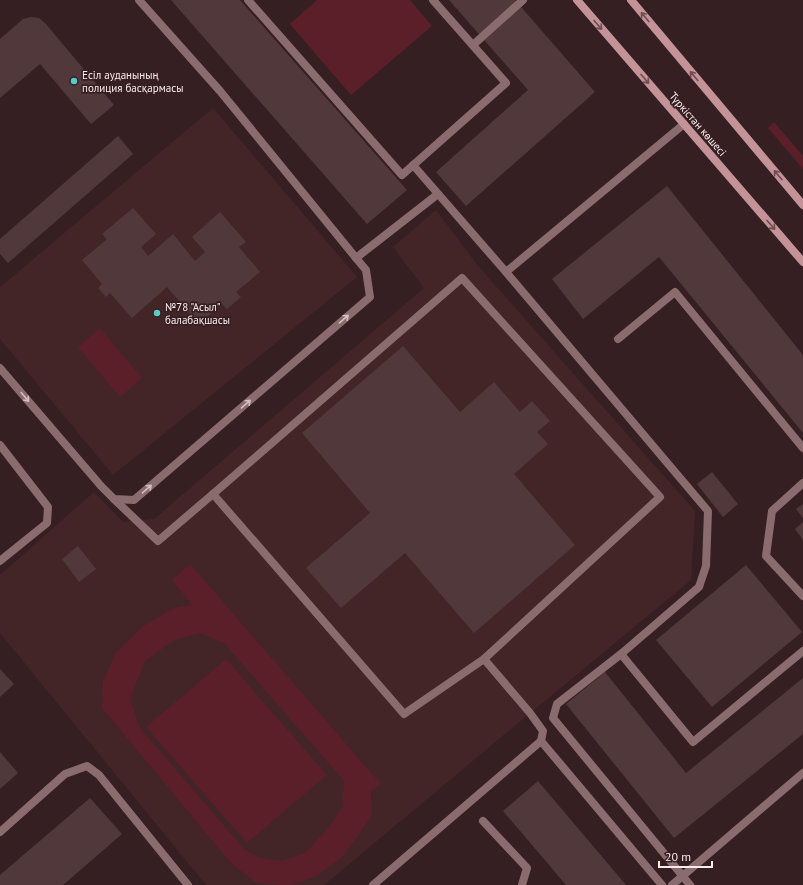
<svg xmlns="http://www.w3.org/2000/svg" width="803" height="885" font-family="'PT Sans',sans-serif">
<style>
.built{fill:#432528}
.green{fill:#5a1f29;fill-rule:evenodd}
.building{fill:#51383a}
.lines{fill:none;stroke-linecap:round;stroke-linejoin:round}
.service{stroke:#8a6c6f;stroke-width:8}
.secondary{stroke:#c49397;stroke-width:8}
.oneway{stroke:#6f4d51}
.oneway2{stroke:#d3bfc0}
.poi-dot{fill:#53cdca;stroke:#361f22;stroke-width:1.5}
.labels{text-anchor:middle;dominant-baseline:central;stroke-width:3.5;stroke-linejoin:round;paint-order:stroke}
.poi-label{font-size:11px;fill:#fbebec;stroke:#361f22;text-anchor:start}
.street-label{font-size:11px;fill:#fbebec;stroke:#361f22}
</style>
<rect width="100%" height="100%" fill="#361f22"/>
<g class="built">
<path d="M213,108L357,277L113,475L0,339V287Z"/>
<path d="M436,210L479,267L695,511L691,580L517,724L324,885H206L0,633V575L94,492L123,522L154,519L424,288L393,247Z"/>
</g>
<g class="green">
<path d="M317,0H410L432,26L351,95L290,24Z"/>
<path d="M774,122L803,156V169L768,128Z"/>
<path d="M100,328L142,378L120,397L78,347Z"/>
<path d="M190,564L381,784L371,792L372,814L358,836L341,858L316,876L291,885H279L255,882L230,862L102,708L103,682L116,652L143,626L174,608L192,605L172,580ZM199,633L224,643L344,781L342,807L329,827L305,853L280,861L261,858L245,850L140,728L130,699L145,661L174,640Z"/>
<path d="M226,659L327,775L247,843L146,727Z"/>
</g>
<g class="building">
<path d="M171,0H240L407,190L367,224Z"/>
<path d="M449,0H515L595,92L466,206L436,172L528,90Z"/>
<path d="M31,17L39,18L45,23L114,105L91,124L40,64L0,98V39L23,19Z"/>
<path d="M118,136L133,154L8,263L0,254V239Z"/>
<path d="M667,186L803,355V433L659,257L583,319L552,279Z"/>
<path d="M133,208L156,234L141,247L148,256L173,234L195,261L205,252L192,237L220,212L246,242L239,247L260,272L236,292L241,297L227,309L222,304L199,324L167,287L132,318L110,293L106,297L98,288L102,284L82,260L107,239L102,234Z"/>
<path d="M403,346L460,412L494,382L520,412L532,401L550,421L537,432L548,444L514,474L575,545L474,633L405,553L341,608L306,568L370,513L302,433Z"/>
<path d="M712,472L738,504L723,517L697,484Z"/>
<path d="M803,504V518L796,509Z"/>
<path d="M803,522V540L795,529Z"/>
<path d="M78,546L96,569L79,582L62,559Z"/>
<path d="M746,565L802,632L712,707L656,640Z"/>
<path d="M0,669L14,684L0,697Z"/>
<path d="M605,672L686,773L803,678V734L674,838L566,704Z"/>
<path d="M0,752L18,773L0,789Z"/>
<path d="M538,781L626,885H566L503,811Z"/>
<path d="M90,798L122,834L63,885H0V875Z"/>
</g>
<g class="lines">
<g class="service">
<path d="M248,0L402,175L506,83L433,0"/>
<path d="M473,45L523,0"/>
<path d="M684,124L506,272L708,511L706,566L699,587L621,654L557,704L553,718L690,885"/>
<path d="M413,165L506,272"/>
<path d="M356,258L438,194"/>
<path d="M462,278L660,497L484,659L404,714L213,494Z"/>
<path d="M618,339L675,292L803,448"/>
<path d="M0,368L101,486L114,499L134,500L370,297L366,270L356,258L220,91L139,0"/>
<path d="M0,445L48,507L47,523L0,561"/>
<path d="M803,483L772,511L766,556L803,596"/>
<path d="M114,499L158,541L213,494"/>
<path d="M621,654L693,742L803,651"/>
<path d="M541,741L662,885"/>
<path d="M483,821L527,868L522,885"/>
<path d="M0,832L65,774L87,766L99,775L188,885"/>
<path d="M373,885L541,741L543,731L530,713L484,659"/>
<path d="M672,885L803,773"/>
</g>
<g class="secondary">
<path d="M577,0L803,262"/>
<path d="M631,0L803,205"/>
</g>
</g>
<defs><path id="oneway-shaft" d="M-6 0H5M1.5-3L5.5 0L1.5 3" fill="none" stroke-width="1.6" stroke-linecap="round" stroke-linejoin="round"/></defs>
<g class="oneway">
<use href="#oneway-shaft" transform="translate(645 17) rotate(-130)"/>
<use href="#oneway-shaft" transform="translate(598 25) rotate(49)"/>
<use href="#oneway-shaft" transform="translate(694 76) rotate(-130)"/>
<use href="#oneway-shaft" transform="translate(645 79) rotate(49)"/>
<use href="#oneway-shaft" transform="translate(778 175) rotate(-130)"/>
<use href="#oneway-shaft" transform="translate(771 225) rotate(49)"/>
</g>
<g class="oneway2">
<use href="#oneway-shaft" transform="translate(344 319) rotate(-41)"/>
<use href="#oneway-shaft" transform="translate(25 397) rotate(50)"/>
<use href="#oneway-shaft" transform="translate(246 404) rotate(-41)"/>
<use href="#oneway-shaft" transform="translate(147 489) rotate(-41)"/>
</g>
<g class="poi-dot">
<circle cx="74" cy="81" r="4"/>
<circle cx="157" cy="313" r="4"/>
</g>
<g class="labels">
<g class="poi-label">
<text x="82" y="75">Есіл ауданының<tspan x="82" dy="13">полиция басқармасы</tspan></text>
<text x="165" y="307">№78 "Асыл"<tspan x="165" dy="13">балабақшасы</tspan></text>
</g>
<g class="street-label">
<text transform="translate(698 124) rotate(49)">Түркістан көшесі</text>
</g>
</g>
<path d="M659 861v6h53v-6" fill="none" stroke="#fbebec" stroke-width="2"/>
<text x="665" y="861" font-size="12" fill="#fbebec" stroke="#361f22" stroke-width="3" paint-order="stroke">20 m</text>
</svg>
